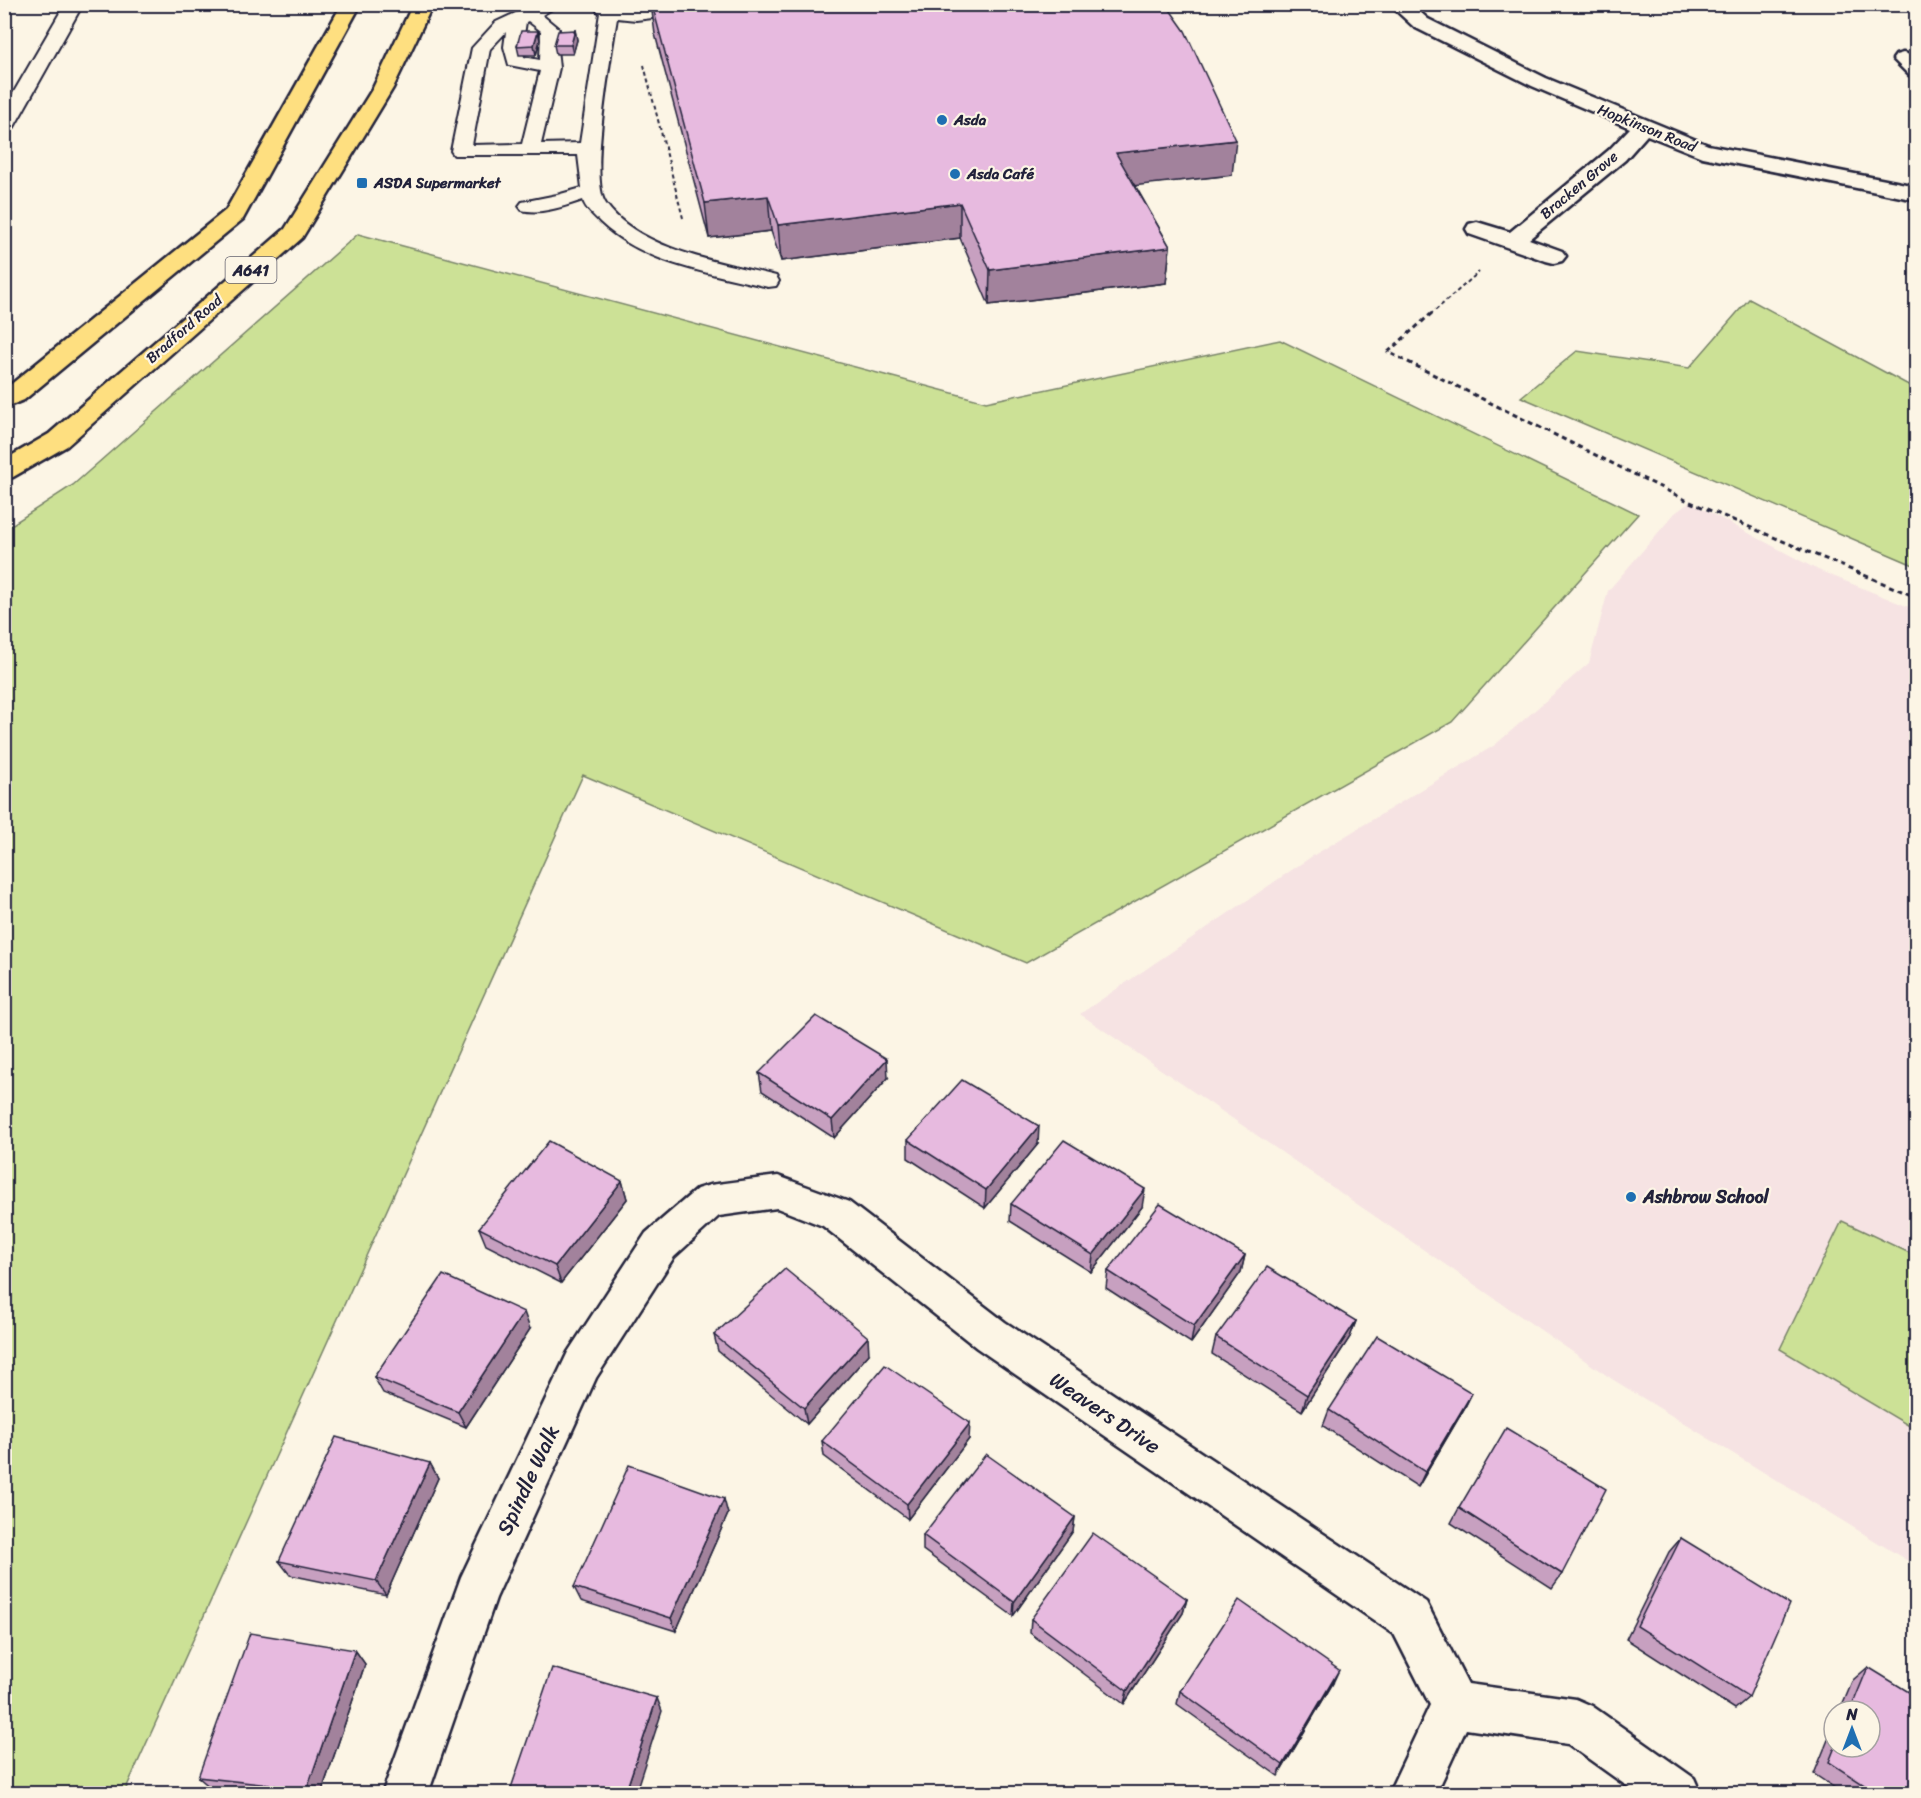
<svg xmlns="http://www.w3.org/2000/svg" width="1921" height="1798" font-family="Sriracha,sans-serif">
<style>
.built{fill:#f6e3e3}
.green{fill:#cce196;stroke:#778268;stroke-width:1.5}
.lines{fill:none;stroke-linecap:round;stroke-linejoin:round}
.lane-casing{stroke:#22223b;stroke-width:4}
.street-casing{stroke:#22223b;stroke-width:5}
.primary-casing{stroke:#22223b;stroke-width:5}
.path-far1{stroke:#22223b;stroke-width:2;stroke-dasharray:4 3;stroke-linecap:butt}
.path{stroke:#22223b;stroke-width:3;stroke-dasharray:5 4;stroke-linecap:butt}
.lane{fill:#fcf5e5;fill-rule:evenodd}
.street{fill:#fcf5e5;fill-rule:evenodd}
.primary{fill:#fedf80;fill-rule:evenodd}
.wall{fill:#c7a0c0;stroke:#22223b;stroke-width:1.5}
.shaded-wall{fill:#a2829c;stroke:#22223b;stroke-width:1.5}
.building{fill:#e7badf;stroke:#22223b;stroke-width:1.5}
.poi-dot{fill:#1f6fb2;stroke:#fcf5e5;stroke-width:2}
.labels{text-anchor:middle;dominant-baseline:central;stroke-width:4.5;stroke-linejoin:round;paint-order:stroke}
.far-poi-label{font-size:15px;font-weight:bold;fill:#22223b;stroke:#fcf5e5;text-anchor:start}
.far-street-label{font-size:15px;fill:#22223b;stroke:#fcf5e5}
.shield{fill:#fcf5e5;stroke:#63616e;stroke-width:1.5}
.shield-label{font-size:16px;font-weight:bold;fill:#22223b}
.poi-label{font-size:18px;font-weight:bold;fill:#22223b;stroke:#fcf5e5;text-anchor:start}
.near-street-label{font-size:21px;fill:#22223b;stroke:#fcf5e5}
</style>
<rect width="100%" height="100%" fill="#fcf5e5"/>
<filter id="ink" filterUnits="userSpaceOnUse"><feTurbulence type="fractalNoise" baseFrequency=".0167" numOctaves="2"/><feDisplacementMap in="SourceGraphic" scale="12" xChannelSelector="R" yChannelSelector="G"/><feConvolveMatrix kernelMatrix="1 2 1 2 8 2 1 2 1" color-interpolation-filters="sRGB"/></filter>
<g filter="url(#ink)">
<path class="built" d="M1690,502L1818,570L1916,610V1566L1612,1379L1080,1014L1311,857L1495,745L1589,663L1608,591L1675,513Z"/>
<g class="green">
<path d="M358,234L986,402L1280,340L1638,514L1452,722L1026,963L583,775L124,1793H5L4,1159L7,1155L4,1154L5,529L73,485Z"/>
<path d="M1749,299L1916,389V566L1521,397L1577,351L1689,368Z"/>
<path d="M1842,1221L1916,1256V1430L1780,1349Z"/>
</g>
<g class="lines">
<defs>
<g id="lane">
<path d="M65,4H83L14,127L11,131L4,133V109Z"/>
<path d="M535,4H560L542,15L559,29L557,49L559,68L541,144L580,143L600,13L590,4H611L636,10L679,4H736L727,9L636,20L617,18C612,51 588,180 606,204C639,250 723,263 776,276L779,281L776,286L768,287C710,273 644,264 600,222C594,215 585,209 583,200C565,206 541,215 522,210L519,206L522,202L557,195L582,188L578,155H454L451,151L472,48L496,22ZM528,21L541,31L540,60L524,57L522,47L526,22ZM506,32L504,47L509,65L540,71L522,144L472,145L490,49Z"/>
</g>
<g id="street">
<path d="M1389,4H1411L1428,19L1546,78L1708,145L1916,186V200L1702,157L1647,135L1625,160L1529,239L1562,251L1566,256L1562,261L1554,263L1546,261L1469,234L1466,229L1469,224L1477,222L1510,232L1609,150L1630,128L1532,86L1414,27Z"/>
<path d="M1903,53L1910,55L1916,60V77L1909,75L1893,59L1896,55Z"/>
<path d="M778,1176L849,1202L1005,1322L1426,1602L1468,1684L1576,1699L1592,1706L1694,1778L1701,1794H1638L1568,1744L1466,1729L1436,1794H1388L1430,1705L1394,1634L977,1348L823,1226L777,1208L719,1216L674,1257L596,1378L496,1598L428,1794H382L461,1577L568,1352L646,1233L697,1189L710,1185Z"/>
</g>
<g id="primary">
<path d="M342,4H361L243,219L24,400L4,408V390L226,210Z"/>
<path d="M413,4H433L393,88L302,238L67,446L13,477L4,479V460L49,434L285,229L373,88Z"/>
</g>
</defs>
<use href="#lane" class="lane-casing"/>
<use href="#street" class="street-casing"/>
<use href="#primary" class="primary-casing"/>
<g class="path-far1">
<path d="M644,65L683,218"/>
<path d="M1430,315L1479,272"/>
</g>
<path class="path" d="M1432,313L1388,352L1690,502L1916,597"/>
<use href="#lane" class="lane"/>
<use href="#street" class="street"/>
<use href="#primary" class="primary"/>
</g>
<g class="wall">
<path d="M651,4H1166L1232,175L1135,185L1170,247L1166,283L989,305L960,238L781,261L771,231L709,238L655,34Z"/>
<path d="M575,30L577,40L573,54H556L554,45Z"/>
<path d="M538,31L540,40L536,55H519L517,46Z"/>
<path d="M759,1073L888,1078L834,1138L762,1091Z"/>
<path d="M908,1140L1038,1144L985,1208L908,1158Z"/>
<path d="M622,1181L627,1199L561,1283L486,1245L479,1228Z"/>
<path d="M1011,1204L1142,1207L1091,1272L1010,1221Z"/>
<path d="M1245,1255L1241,1272L1191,1343L1106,1288L1108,1271Z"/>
<path d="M1356,1321L1350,1337L1302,1411L1212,1354L1216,1337Z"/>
<path d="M530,1329L466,1427L383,1393L374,1377Z"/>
<path d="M714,1335L869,1354L807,1424L718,1351Z"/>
<path d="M1472,1393L1464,1409L1418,1487L1323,1426L1329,1410Z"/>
<path d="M969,1439L908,1519L824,1456L822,1441Z"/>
<path d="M430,1463L438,1478L386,1595L290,1575L279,1561Z"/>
<path d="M1459,1508L1562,1574L1552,1588L1451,1523Z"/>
<path d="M728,1514L676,1631L581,1601L574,1587Z"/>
<path d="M1075,1517L1073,1531L1013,1616L923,1550V1535Z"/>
<path d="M1681,1538L1749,1697L1735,1709L1626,1639L1669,1552Z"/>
<path d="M1187,1599L1183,1613L1124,1704L1030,1633L1031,1619Z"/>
<path d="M355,1650L365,1664L321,1794H259L211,1788L198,1777Z"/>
<path d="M1868,1667L1917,1794H1844L1814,1774L1834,1725V1747H1870V1711H1840L1853,1680Z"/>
<path d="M1333,1683L1278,1776L1177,1704L1180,1691Z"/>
</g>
<g class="shaded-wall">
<path d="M575,30L577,40L573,54L571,45Z"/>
<path d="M538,31L540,40L536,55L534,45Z"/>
<path d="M1236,140L1232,175L1114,188L1116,153Z"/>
<path d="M768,196L771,231L709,238L705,203Z"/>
<path d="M960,203V238L781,261L778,225Z"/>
<path d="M1170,247L1166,283L989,305L990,270Z"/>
<path d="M887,1059L888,1078L834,1138L832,1120Z"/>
<path d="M1039,1126L1038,1144L985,1208L986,1190Z"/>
<path d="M622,1181L627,1199L561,1283L555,1266Z"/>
<path d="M1145,1189L1142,1207L1091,1272L1093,1255Z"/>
<path d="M1245,1255L1241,1272L1191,1343L1194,1326Z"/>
<path d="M524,1312L530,1329L466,1427L458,1412Z"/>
<path d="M1356,1321L1350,1337L1302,1411L1307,1395Z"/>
<path d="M868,1337L869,1354L807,1424L804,1408Z"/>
<path d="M1472,1393L1464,1409L1418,1487L1425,1472Z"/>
<path d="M970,1423L969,1439L908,1519L907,1504Z"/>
<path d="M430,1463L438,1478L386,1595L376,1581Z"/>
<path d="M724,1499L728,1514L676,1631L671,1618Z"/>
<path d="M1075,1517L1073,1531L1013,1616L1014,1602Z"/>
<path d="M1187,1599L1183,1613L1124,1704L1127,1691Z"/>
<path d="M355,1650L365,1664L321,1794H312L307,1789Z"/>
<path d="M1339,1670L1333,1683L1278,1776L1283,1765Z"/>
<path d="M657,1698L662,1711L635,1794H625Z"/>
</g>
<g class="building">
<path d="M652,4H1166L1185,31L1236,140L1116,153L1170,247L990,270L960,203L778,225L768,196L705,203Z"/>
<path d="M575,30L571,45H554L558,31Z"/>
<path d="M521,31H538L534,45L517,46Z"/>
<path d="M816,1016L887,1059L832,1120L759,1073Z"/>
<path d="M962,1080L1039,1126L986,1190L908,1140Z"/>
<path d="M1064,1140L1145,1189L1093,1255L1011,1204Z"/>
<path d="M549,1141L622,1181L555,1266L479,1228Z"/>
<path d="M1160,1204L1245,1255L1194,1326L1108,1271Z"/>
<path d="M1267,1267L1356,1321L1307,1395L1216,1337Z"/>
<path d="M785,1269L868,1337L804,1408L714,1335Z"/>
<path d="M443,1275L524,1312L458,1412L374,1377Z"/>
<path d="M1377,1336L1472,1393L1425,1472L1329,1410Z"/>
<path d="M885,1365L970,1423L907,1504L822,1441Z"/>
<path d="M1506,1428L1606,1489L1562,1574L1459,1508Z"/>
<path d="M336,1437L430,1463L376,1581L279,1561Z"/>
<path d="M986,1454L1075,1517L1014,1602L923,1535Z"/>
<path d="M629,1465L724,1499L671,1618L574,1587Z"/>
<path d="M1093,1533L1187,1599L1127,1691L1031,1619Z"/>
<path d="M1681,1538L1789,1604L1749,1697L1637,1626Z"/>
<path d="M1239,1600L1339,1670L1283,1765L1180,1691Z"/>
<path d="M250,1633L355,1650L307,1789L198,1777Z"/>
<path d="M1868,1667L1917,1697V1794H1878L1829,1762L1835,1747H1870V1711H1850Z"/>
<path d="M552,1668L657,1698L625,1794H509Z"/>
</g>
</g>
<g class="poi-dot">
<circle cx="942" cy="120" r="6"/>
<circle cx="955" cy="174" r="6"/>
<rect x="356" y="177" width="12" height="12" rx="3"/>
<circle cx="1631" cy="1197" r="6"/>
</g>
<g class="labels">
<g class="far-poi-label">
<text x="954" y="120">Asda</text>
<text x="967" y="174">Asda Café</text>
<text x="374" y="183">ASDA Supermarket</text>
</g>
<g class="far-street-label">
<text transform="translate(1647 128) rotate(22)">Hopkinson Road</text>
<text transform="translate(1579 185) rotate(-40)">Bracken Grove</text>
<text transform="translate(184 329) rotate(-41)">Bradford Road</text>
</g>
<rect class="shield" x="225.5" y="257" width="51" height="26" rx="4.5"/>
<g class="shield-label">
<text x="251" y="270">A641</text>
</g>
<g class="poi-label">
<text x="1643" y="1197">Ashbrow School</text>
</g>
<g class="near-street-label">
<text transform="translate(1105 1413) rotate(34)">Weavers Drive</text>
<text transform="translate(528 1480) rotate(-65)">Spindle Walk</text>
</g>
</g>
<rect width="1921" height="1798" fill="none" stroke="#fcf5e5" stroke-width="24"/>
<rect x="12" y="12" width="1897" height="1774" fill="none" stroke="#22223b" stroke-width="2" filter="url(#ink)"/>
<g transform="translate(1852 1729)"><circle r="28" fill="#fcf5e5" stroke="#a5a1a1" stroke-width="1.5"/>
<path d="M0-4.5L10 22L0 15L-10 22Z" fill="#1f6fb2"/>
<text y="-9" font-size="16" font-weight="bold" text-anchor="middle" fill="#22223b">N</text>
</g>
</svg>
